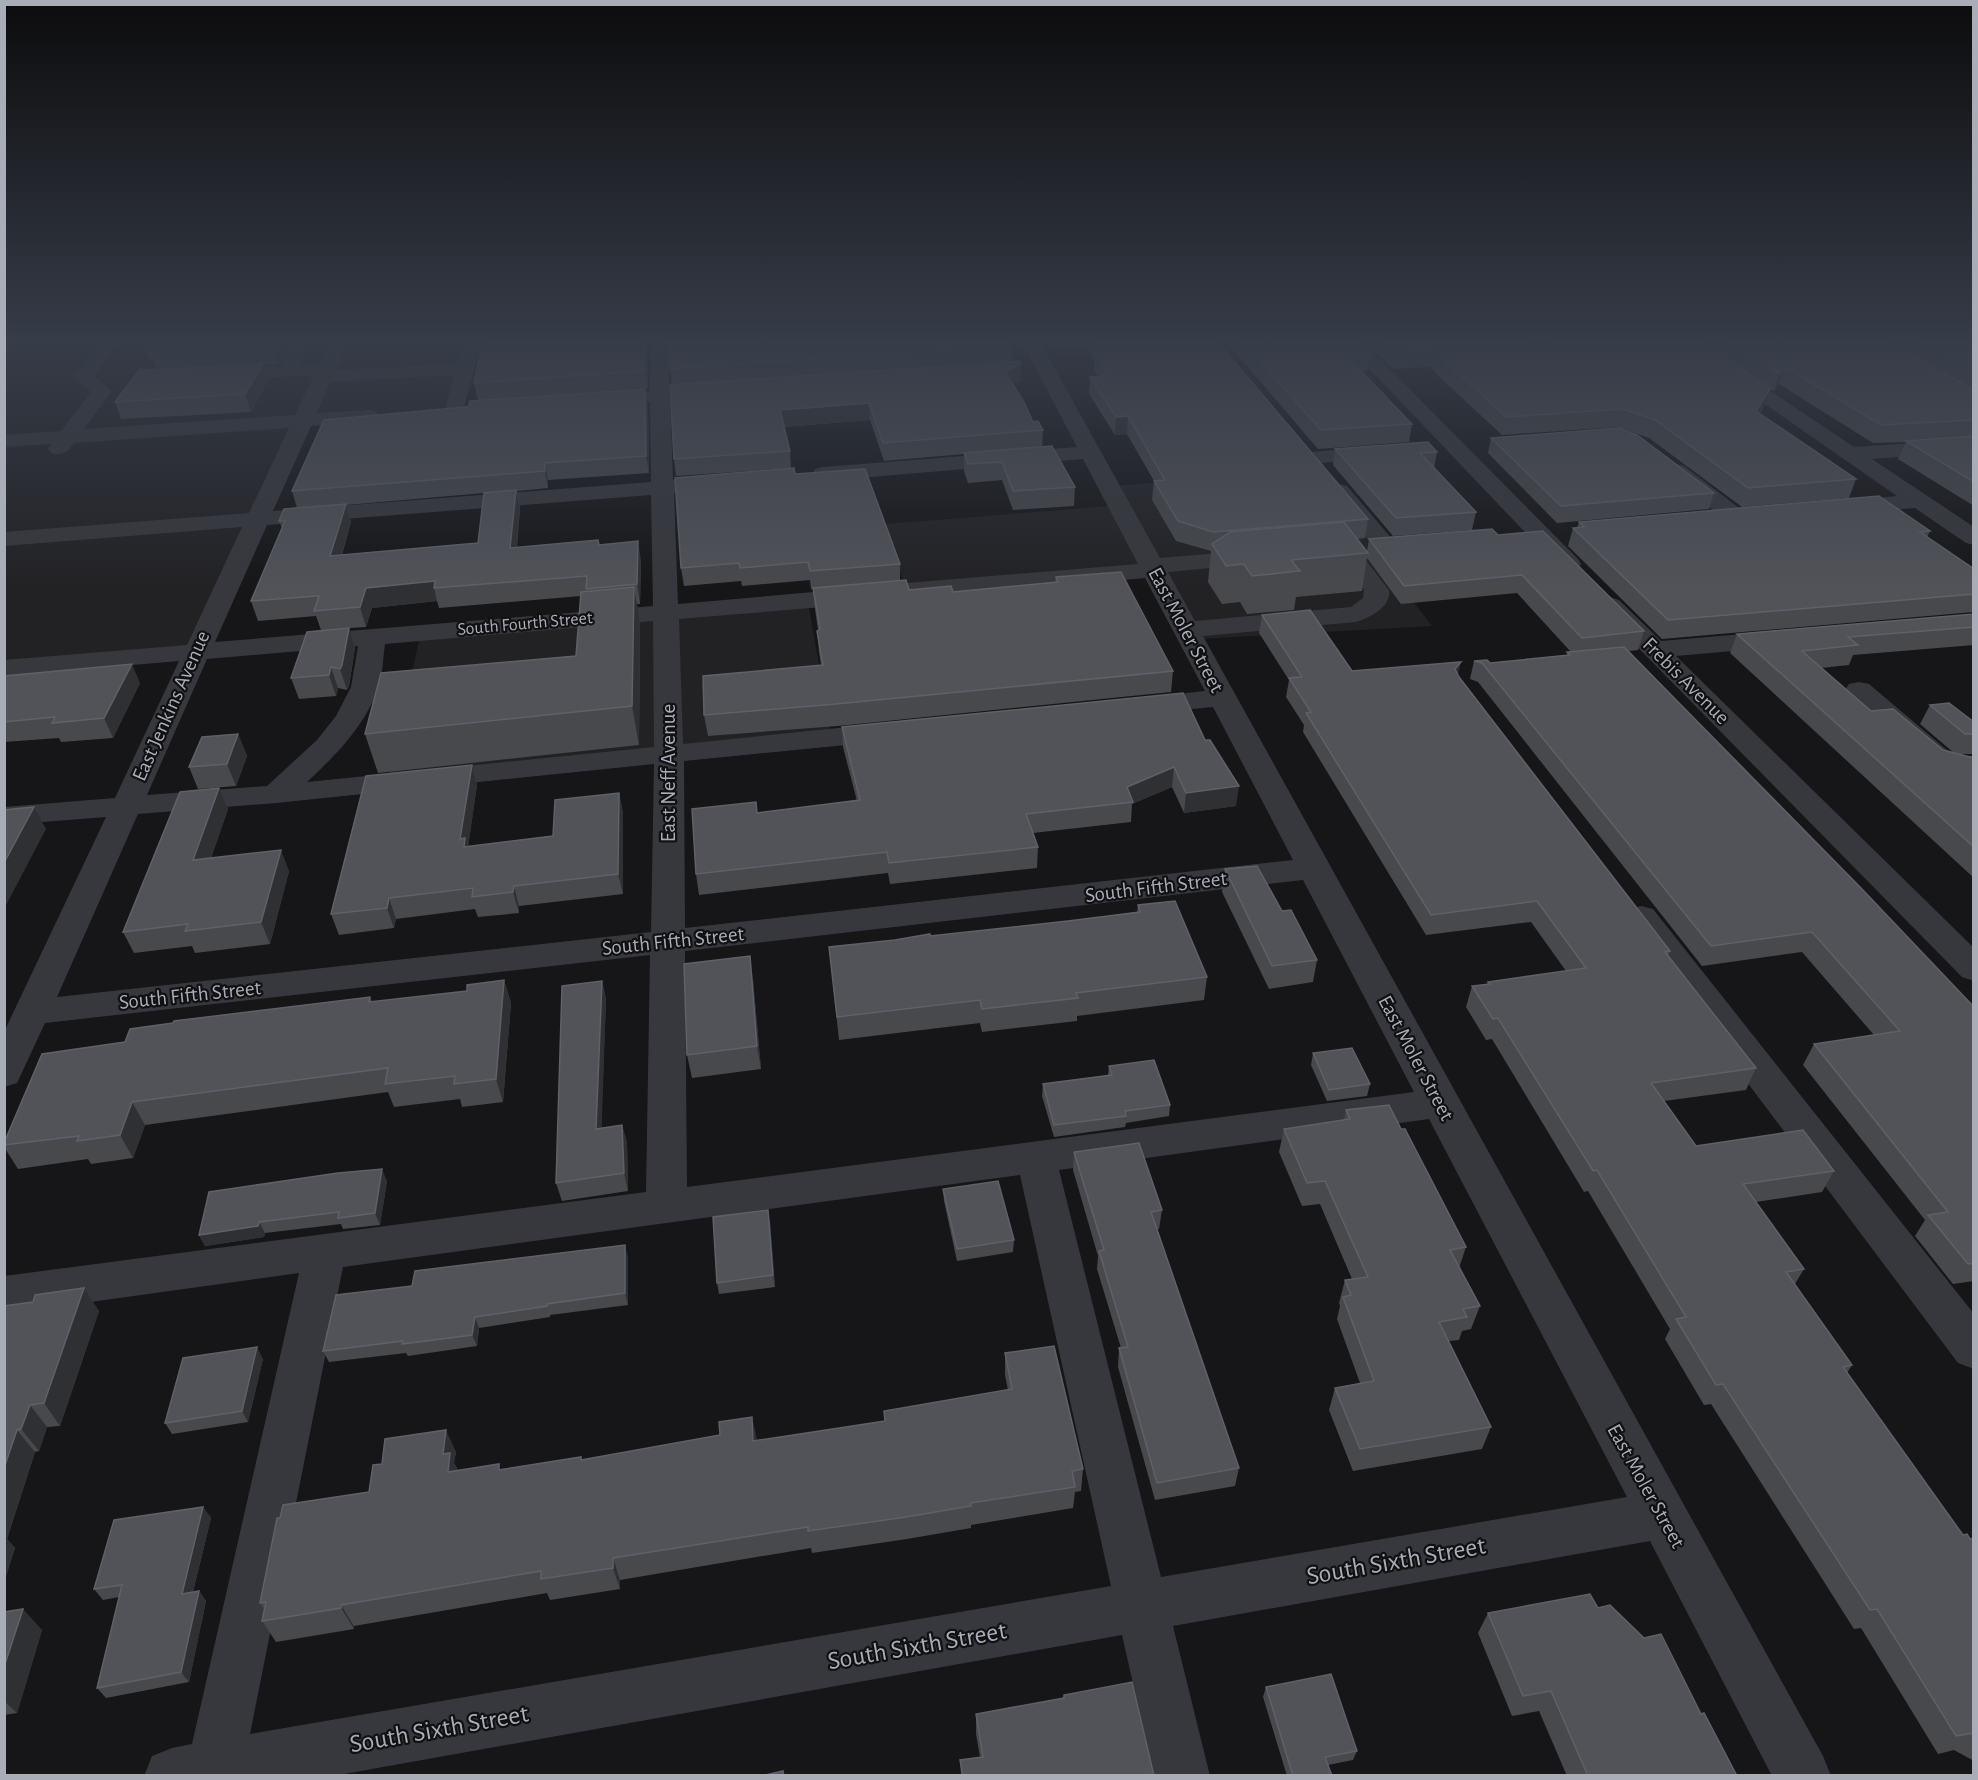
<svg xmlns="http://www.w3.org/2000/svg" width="1978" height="1780" font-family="'Alegreya Sans',sans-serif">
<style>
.built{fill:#222225}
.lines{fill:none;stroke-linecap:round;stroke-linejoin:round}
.minor{fill:#37383d;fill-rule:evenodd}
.wall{fill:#47494d;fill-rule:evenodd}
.shaded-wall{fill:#2f3033}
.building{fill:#525359;stroke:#5f6168;stroke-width:1.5}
.labels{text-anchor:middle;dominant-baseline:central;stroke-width:4.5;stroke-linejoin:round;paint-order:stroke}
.far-street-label{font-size:18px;fill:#a8adb8;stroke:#111113}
.street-label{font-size:21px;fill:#a8adb8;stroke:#111113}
.near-street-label{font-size:26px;fill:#a8adb8;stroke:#111113}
</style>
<rect width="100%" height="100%" fill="#161618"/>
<g class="built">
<path d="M4,340H477L458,411L306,421L200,646L5,664Z"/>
<path d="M1324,469L1388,545L1371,547L1432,626L1200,639L1161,569L906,591L885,524L1123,505L1114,486Z"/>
<path d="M808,602L832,740L387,785L420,636Z"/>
</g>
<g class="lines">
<g class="minor">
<path d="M101,340H120L94,376L112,391L84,429L295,415L314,375L221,381L214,379L211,375L214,371L221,369L280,366L293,340H311L300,365L320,364L331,340H349L336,370L457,364L464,340H482L462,414H448L445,410L454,375L330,382L317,413L370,410L377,412L380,416L377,420L370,422L311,426L273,511L651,482L650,402L601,406L594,404L591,400L594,396L650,391V340H668L670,389L714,386L721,388L724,392L721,396L670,401L673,480L720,476L728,478L731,483L728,488L674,493L678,604L859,588L868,591L872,596L868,601L859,604L679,619L683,744L887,723L897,726L901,732L897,738L887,741L684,761L685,928L1293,860L1213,707L1141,714L1131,712L1127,706L1131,700L1141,698L1205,691L1145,578L907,599L898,596L894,591L898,586L907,583L1138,564L1083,459L823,481L815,479L812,474L815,469L823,467L1077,447L1021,340H1039L1160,558L1254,550L1263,552L1266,557L1263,562L1254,564L1168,572L1195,621L1351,607L1363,598L1364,590L1333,549L1337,544L1345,542L1353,544L1389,590C1392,607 1369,618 1356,622L1203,636L1823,1756L1831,1776H1772L1650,1541L1173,1626L1210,1776H1154L1122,1635L333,1776H144L152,1756L172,1748L192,1744L299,1273L4,1314V1276L646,1192L650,955L45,1023L17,1083L4,1087V1032L106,817L4,825V807L115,798L179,661L4,676V660L187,645L242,527L4,546V532L249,513L289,428L74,443C67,452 64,456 51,453L48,448L51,444L4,447V435L61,431L91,392L73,377ZM651,495L653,606L215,642L267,525ZM653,621L654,747L307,782C336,755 367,724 379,685C383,672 383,657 385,644ZM358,646L351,687L336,716L317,740L267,786L147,795L207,659ZM654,764L651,932L57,997L138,814L276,803ZM1303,880L1414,1092L687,1187L685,951ZM1429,1119L1627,1497L1161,1577L1059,1170ZM1020,1175L1111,1586L250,1734L343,1267Z"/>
<path d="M1342,340H1361L1578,559L1581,564L1578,569L1569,571L1560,569Z"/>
<path d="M1673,340H1694L1854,447L1974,439V451L1872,459L1974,527V545L1966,543L1915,508L1844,514L1836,512L1833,507L1836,502L1897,496Z"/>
<path d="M1378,446L1386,447L1389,452L1386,457L1311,464L1303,463L1300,458L1303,453L1311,452Z"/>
<path d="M1676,464L1684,466L1743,511L1747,516L1743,521L1735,523L1727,521L1668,476L1665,471L1668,466Z"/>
<path d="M1339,484L1347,486L1393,540L1397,545L1393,550L1385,552L1377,550L1331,496L1328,491L1331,486Z"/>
<path d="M1610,597L1619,600L1661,641L1778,631L1787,633L1791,639L1787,645L1778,647L1676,656L1974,948V981L1962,977L1601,610L1597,605L1601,600Z"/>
<path d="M1859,682L1869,684L1954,756H1974V774L1959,775L1934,768L1849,696L1845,690L1849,684Z"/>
<path d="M1641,906L1653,909L1974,1314V1369L1958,1363L1629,925L1624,917L1629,909Z"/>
</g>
</g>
<g class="wall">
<path d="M135,340H291L278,364L263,365L268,381L251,412L121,419L115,402L146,370H157L153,359L149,360L143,342H135Z"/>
<path d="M483,340H648V388L478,400L474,383Z"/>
<path d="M1082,340H1216L1368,519L1365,538L1357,539L1367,551L1369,539L1498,535L1644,631L1638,650L1629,651L1974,1007V1281L1953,1284L1915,1236L1925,1220L1803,1065L1814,1044L1874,1035L1802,952L1702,966L1478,682L1470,679L1474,661L1490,663L1567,655V652H1571L1517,593L1401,604L1367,558L1362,591L1296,597L1294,610L1247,614L1240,602L1222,604L1208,582L1211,551L1176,541L1152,500L1154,481L1127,434L1115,435L1089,394L1090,377L1098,376L1094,370V360Z"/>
<path d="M1225,340H1358L1371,354L1368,371H1361L1412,424L1409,442L1318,449Z"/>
<path d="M1363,340H1529L1535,346L1541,347L1533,340H1884L1974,390V506L1898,459L1906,442L1873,443L1779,384L1774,391L1752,376L1764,406L1760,414L1856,479L1849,498L1742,507L1649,438L1618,427L1502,435L1429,367L1393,369Z"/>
<path d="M1885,340H1974V390Z"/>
<path d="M1012,346L1011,362L1021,381L1013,384L1033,422L1043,430L1042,447L1075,487L1074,506L1013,510L1002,480L968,483L964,471V454L884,461L870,420L784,427L790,451L791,468L676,476L674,459L672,385L670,369Z"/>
<path d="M648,404L649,473L548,480V488L517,491L520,508L517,548L599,545L641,560L640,604H637L640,623L639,745L378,773L365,734L576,656L581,596L439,608L437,601L372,608L366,627L349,628L355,648L349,686L347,690L338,688L336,696L299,699L291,678L321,630L316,616L258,621L251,601L282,528L279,521L297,508L292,491ZM484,493L478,543L342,555L351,522L346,505Z"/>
<path d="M1491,438L1714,493L1709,509L1557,523L1488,453Z"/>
<path d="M1335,449L1437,452L1434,468L1476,512L1472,530L1393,536L1333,465Z"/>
<path d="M795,474L900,564V581L909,590L953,592L1055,582L1056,577L1173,671L1171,692L838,726L708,736L704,715L821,665L819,652L817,631L818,630L815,609L813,589H811L810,580L742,586L741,581L684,586L681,568Z"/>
<path d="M1579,522L1930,531L1927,537L1974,569V612L1662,639L1568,546L1573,528H1577Z"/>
<path d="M1974,614V645L1853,655L1849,665L1821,668L1871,711L1943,750L1954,753L1920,724L1930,705L1974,722V754H1957L1970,757H1974V878L1730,653L1737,634Z"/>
<path d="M1262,615L1352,671L1458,675L1670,951L1668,956L1756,1068L1746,1090L1664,1101L1696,1146L1834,1171L1822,1192L1756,1202L1804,1269L1795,1284L1852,1365L1847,1373L1963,1535L1970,1539L1974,1538V1761L1954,1750L1938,1754L1861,1628L1854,1629L1711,1404L1704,1405L1665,1339L1670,1329L1588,1191L1584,1192L1492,1039L1486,1040L1466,1007L1472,986L1487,984L1488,982L1566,971L1531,922L1426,935L1303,732L1304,725L1286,697L1289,680L1259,633Z"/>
<path d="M4,676L140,683L113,738L61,742L59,738L4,742Z"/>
<path d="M1183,693L1236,806L1184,813L1172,787L1132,804L1131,822L1033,833L1038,847L1037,868L890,884L888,873L699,895L696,874L757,813L857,801L843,747L842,727Z"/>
<path d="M238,734L247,756L236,786L198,789L189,767Z"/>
<path d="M472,765L477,785L468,846L553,836L619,793L623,813V894L519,906V913L478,917L475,909L396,919L394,928L339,935L331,914Z"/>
<path d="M219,788L228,809L211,858L289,871L270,944L195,953L192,946L134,953L123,932Z"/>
<path d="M1225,869L1282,911L1317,960L1313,982L1269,989L1222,892Z"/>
<path d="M1138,905L1207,977L1204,1000L1077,1016V1021L982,1032L980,1023L839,1040L829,947L1068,921L1137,912Z"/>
<path d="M753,979L761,1069L692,1078L687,1055Z"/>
<path d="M504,980L511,1003L503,1102L462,1107L460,1099L394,1107L388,1092L145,1125L133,1158L91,1164L88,1159L18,1169L4,1147V1143L125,1042L173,1023L370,997L372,1002L467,991Z"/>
<path d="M602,981L606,999L601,1128L622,1125L627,1143L628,1191L562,1201L556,1183Z"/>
<path d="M1313,1053L1370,1084L1367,1096L1327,1101L1311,1065Z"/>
<path d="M1109,1066L1170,1105L1169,1116L1126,1123L1125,1127L1054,1137L1042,1096L1043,1084L1108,1075Z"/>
<path d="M1346,1110L1401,1129L1466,1247L1459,1268L1480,1306L1471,1329L1462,1331L1459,1340L1449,1341L1491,1427L1482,1449L1353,1471L1329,1410L1335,1388L1360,1383L1337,1319L1340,1306L1339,1303L1345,1280L1352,1279L1320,1204L1302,1206L1279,1152L1284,1129L1344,1120Z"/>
<path d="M1074,1152L1162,1210L1159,1229H1157L1239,1468L1235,1486L1155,1500L1118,1367L1119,1348H1121L1097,1269L1098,1256L1073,1170Z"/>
<path d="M387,1181L380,1225L343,1229L341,1224L265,1233L264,1237L205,1246L199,1235Z"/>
<path d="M943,1189L1014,1240L1013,1252L957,1261L944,1201Z"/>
<path d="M770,1221L775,1287L719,1294L717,1283Z"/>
<path d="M628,1257V1305L550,1315V1317L479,1328L477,1346L408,1356L406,1353L329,1362L323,1351L412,1286Z"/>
<path d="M4,1306L99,1311L60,1426L47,1427L39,1451L35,1452L7,1539L15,1548L4,1582Z"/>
<path d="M1005,1353L1083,1469L1081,1491L1075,1492L1073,1508L971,1525V1528L907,1539L812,1553L811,1548L620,1580V1589L550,1600L547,1593L354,1626V1629L276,1642L262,1621L264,1609L260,1603L280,1518L369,1492L382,1464L456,1452L454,1463L458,1470L501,1469L581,1457L582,1460L757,1441L885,1421L884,1411L1008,1390L1005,1375Z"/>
<path d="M263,1359L248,1422L172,1434L165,1423Z"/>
<path d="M203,1507L211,1518L193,1592L199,1591L206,1601L189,1682L106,1698L97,1688L119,1597L103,1600L94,1589Z"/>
<path d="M1598,1608L1701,1714L1737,1776H1567L1539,1711L1512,1716L1478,1633L1488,1613Z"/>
<path d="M4,1612L42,1630L17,1713L4,1715Z"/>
<path d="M1266,1687L1357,1751L1353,1760L1328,1765L1332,1776H1287L1263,1697Z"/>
<path d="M1064,1695L1154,1776H961L960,1760L980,1757L976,1734V1714L1063,1699Z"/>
</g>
<g class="shaded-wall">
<path d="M271,340H291L278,364Z"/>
<path d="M645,340H648V388L645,371Z"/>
<path d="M263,364L268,381L251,412L245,394Z"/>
<path d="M1021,364V381L1005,388V372Z"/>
<path d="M1785,367L1779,384L1774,391L1780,374Z"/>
<path d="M645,389L648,404L649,473L646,456Z"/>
<path d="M1770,389L1764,406L1750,429L1756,411Z"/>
<path d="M869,403L870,420L782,427L780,410Z"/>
<path d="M1128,416L1127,434L1115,435L1116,417Z"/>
<path d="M545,463L548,480V488L545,471Z"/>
<path d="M516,490L520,508L515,567L510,548Z"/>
<path d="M346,504L351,522L336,575L330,556Z"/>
<path d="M638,541L641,560L640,604L637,584Z"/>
<path d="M435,581L434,588L437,601L372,608L366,627L360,607L366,588Z"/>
<path d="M634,587L640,623L639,745L632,706Z"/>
<path d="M349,628L355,648L349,686L347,690L340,669Z"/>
<path d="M1461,662L1456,681L1455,669Z"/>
<path d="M132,664L140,683L113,738L104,718Z"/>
<path d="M331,667L338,688L336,696L329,675Z"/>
<path d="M238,734L247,756L236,786L227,764Z"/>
<path d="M472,765L477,785L468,848L470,867L460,839Z"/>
<path d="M1174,767L1172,787L1132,804L1133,802L1127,787Z"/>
<path d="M1239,786L1236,806L1184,813L1186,793Z"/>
<path d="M219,788L228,809L203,881L193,860Z"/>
<path d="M619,793L623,813V894L618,874Z"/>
<path d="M34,807L46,829L4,909V863Z"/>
<path d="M281,850L289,871L270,944L261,922Z"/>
<path d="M514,886L519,906V913L513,892Z"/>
<path d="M389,898L396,919L394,928L387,908Z"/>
<path d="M750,956L753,979L761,1069L757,1046Z"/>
<path d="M504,980L511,1003L503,1102L496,1079Z"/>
<path d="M602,981L606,999L601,1147L596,1129Z"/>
<path d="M132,1102L145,1125L133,1158L120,1135Z"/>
<path d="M622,1125L627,1143L628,1191L624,1173Z"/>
<path d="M382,1169L387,1181L380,1225L375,1213Z"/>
<path d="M768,1210L770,1221L775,1287L773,1275Z"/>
<path d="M259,1222L265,1233L264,1237L205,1246L199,1235Z"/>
<path d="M625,1245L628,1257V1305L625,1293Z"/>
<path d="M84,1288L99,1311L60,1426L44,1403Z"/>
<path d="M475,1317L479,1328L477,1346L472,1335Z"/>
<path d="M257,1347L263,1359L248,1422L242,1411Z"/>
<path d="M30,1405L47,1427L39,1451L21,1429Z"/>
<path d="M752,1417L757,1439L758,1464L753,1441Z"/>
<path d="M17,1430L35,1452L7,1539L15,1548L4,1582V1468Z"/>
<path d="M446,1430L456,1452L454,1463L460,1475L448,1472L443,1454Z"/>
<path d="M203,1507L211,1518L190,1604L182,1594Z"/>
<path d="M613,1558L620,1580V1589L613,1568Z"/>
<path d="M199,1591L206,1601L189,1682L181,1672Z"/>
<path d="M341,1605L354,1626V1629L341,1608Z"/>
<path d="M23,1609L42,1630L17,1713L4,1701V1667Z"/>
</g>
<g class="building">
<path d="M483,340H645V371L474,383Z"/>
<path d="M668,340H1008L1012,346L670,369Z"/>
<path d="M1093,340H1216L1368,519L1213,532L1178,521L1154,481L1165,480L1128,416L1116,417L1090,377L1109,376L1095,353L1101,352Z"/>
<path d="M1241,340H1358L1371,354L1346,355L1412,424L1321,430Z"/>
<path d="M1383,340H1529L1535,346L1547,349L1555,347L1557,342L1555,340H1699L1770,389L1756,411L1856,479L1748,488L1655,420L1623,409L1506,417L1433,350L1396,352Z"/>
<path d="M1728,340H1884L1974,390V420L1881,425L1785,367L1780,374Z"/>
<path d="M1921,340H1974V369Z"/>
<path d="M1020,361L1021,364L1005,372L1023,400L1033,422L1038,421L1043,430L883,443L869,403L780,410L790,451L674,459L670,385Z"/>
<path d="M263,364L245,394L115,402L140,369L146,370Z"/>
<path d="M645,389L646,456L545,463V471L292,491L324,420L465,407L469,406L470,401Z"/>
<path d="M1619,428L1637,435L1714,493L1561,506L1491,438Z"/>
<path d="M1974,436V482L1906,441Z"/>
<path d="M1428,442L1437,452L1420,453L1476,512L1396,518L1335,449Z"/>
<path d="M1052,446L1075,487L1013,491L1002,462L968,464L964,453Z"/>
<path d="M794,468L795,474L865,469L900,564L810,571L808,562L740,568L739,563L681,568L675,478Z"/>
<path d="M516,490L510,548L598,540L599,545L638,541L637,584L586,589L587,576L434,588L435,581L366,588L360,607L314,611L319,596H317L251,601L285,521H279L284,509L346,504L330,556L478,543L484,493Z"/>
<path d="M1879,496L1930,531L1920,532L1974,569V594L1668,620L1573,528L1584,527L1579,522Z"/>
<path d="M1344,522L1368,553L1291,560L1300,571L1252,576L1244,564L1226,566L1212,544L1230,532Z"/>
<path d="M1492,529L1498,535L1543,531L1644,631L1582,638L1522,575L1404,586L1369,539Z"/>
<path d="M1121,572L1173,671L836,704L704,715L703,676L823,665L817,631L820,629L813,588L906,580L909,590L951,586L953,592L1058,582L1056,577Z"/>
<path d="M634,587L632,706L365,734L381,673L576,656L581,592Z"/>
<path d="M1310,610L1352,671L1461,662L1455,669L1459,677L1670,951L1665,952L1756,1068L1651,1083L1696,1146L1803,1130L1834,1171L1743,1184L1804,1269L1786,1272L1852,1365L1843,1367L1963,1535L1967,1534L1970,1539L1974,1538V1733L1956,1736L1877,1609L1870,1610L1723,1384L1716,1385L1676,1319L1686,1317L1597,1170L1593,1171L1498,1018L1493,1019L1472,986L1490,984L1488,982L1586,968L1537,901L1431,915L1306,713L1311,712L1289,678L1302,677L1262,615Z"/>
<path d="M1974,614V627L1848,637L1858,645L1802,651L1871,711L1893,709L1943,750L1970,757H1974V847L1737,634Z"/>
<path d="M349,628L342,665L340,669L331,667L329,675L291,678L307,632Z"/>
<path d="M1624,647L1861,888L1974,1007V1263L1968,1264L1928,1215L1948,1212L1814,1044L1900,1031L1812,932L1711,946L1482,663L1474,661L1487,660L1490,663L1570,655L1567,652Z"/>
<path d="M132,664L104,718L52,723L55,717L4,722V676Z"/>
<path d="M1183,693L1205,740H1210L1239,786L1186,793L1174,767L1127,787L1133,802L1026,814L1038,847L889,863L887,852L696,874L692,809L756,802L757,813L860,800L842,727Z"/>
<path d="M1949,703L1974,722V734H1965L1930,705Z"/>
<path d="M238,734L227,764L189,767L202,737Z"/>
<path d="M472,765L460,839L465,838L464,847L553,836L555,800L619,793L618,874L514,886L513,892L472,897L473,888L389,898L387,908L331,914L366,776Z"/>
<path d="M219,788L193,860L281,850L261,922L185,931L188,924L123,932L180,792Z"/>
<path d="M34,807L4,863V810Z"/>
<path d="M1257,866L1282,911L1291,910L1317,960L1272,966L1225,869Z"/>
<path d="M1175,901L1207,977L1076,993L1078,998L982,1009L980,1000L837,1017L829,947L895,940L930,934V936L1068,921L1140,912L1138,905Z"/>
<path d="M750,956L757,1046L687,1055L684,964Z"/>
<path d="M504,980L496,1079L454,1084L455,1076L385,1084L388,1068L132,1102L120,1135L77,1141L79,1136L4,1145V1143L42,1054L125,1042L130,1029L173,1023L174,1021L370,997L369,1002L467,991V985Z"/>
<path d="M602,981L596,1129L622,1125L624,1173L556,1183L562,986Z"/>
<path d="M1352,1048L1370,1084L1329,1090L1313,1053Z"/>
<path d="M1154,1060L1170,1105L1125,1111L1126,1116L1054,1125L1043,1084L1112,1075L1109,1066Z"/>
<path d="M1389,1105L1401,1129H1405L1466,1247L1450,1250L1480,1306L1463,1309L1467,1317L1439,1322L1491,1427L1360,1449L1335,1388L1374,1381L1343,1297L1351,1295L1345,1280L1368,1277L1325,1181L1307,1183L1284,1129L1350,1119L1346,1110Z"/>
<path d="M1139,1143L1162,1210L1151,1212L1239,1468L1157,1483L1119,1348L1128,1347L1099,1251L1104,1250L1074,1152Z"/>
<path d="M382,1169L375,1213L338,1218L339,1212L259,1222L258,1226L199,1235L209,1192L338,1173Z"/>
<path d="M998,1181L1014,1240L957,1249L943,1189Z"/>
<path d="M768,1210L773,1275L717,1283L713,1217Z"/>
<path d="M625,1245V1293L547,1304V1306L475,1317L472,1335L402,1344L403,1341L323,1351L336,1295L412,1286L415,1271Z"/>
<path d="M84,1288L44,1403L30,1405L21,1429L17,1430L4,1468V1306L33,1302L35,1295Z"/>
<path d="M1054,1346L1083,1469L1072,1471L1075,1487L970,1503L971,1506L906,1517L808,1531V1527L613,1558V1568L541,1579V1571L341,1605V1608L262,1621L266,1602L260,1603L277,1518H280L283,1505L369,1492L373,1465L382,1464L385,1439L446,1430L443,1454L450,1453L448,1472L499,1464V1470L581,1457V1460L720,1435L719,1422L752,1417L753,1441L885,1421L884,1411L1012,1389L1005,1353Z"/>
<path d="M257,1347L242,1411L165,1423L183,1358Z"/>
<path d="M203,1507L182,1594L199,1591L181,1672L97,1688L122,1585L94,1589L114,1520Z"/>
<path d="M1590,1594L1598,1608L1610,1605L1644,1638L1661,1634L1701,1714L1704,1713L1737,1776H1588L1551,1691L1523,1696L1488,1613Z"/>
<path d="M23,1609L4,1667V1612Z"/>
<path d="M1331,1674L1357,1751L1325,1757L1332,1776H1293L1266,1687Z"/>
<path d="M1132,1682L1154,1776H963L960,1760L983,1757L976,1714L1064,1698V1695Z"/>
<path d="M783,1771L784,1776H761Z"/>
</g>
<linearGradient id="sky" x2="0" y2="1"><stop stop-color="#0c0c0d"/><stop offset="0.58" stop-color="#363c48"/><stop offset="1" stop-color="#363c48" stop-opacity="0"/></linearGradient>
<rect width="1978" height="589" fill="url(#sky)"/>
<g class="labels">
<g class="far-street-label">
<text transform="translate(525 624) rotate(-5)">South Fourth Street</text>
</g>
<g class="street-label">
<text transform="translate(1186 630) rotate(62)">East Moler Street</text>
<text transform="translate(1686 681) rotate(45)">Frebis Avenue</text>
<text transform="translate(171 706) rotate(-66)">East Jenkins Avenue</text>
<text transform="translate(668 773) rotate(-90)">East Neff Avenue</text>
<text transform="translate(1156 887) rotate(-7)">South Fifth Street</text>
<text transform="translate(673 941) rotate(-6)">South Fifth Street</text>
<text transform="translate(190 995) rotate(-6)">South Fifth Street</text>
<text transform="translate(1416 1058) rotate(62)">East Moler Street</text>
<text transform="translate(1646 1486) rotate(61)">East Moler Street</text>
</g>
<g class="near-street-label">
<text transform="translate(1396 1561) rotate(-10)">South Sixth Street</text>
<text transform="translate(917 1646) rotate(-10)">South Sixth Street</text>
<text transform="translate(439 1729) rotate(-10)">South Sixth Street</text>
</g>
</g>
<rect width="1978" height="1780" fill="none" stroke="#a8adb8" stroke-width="12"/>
</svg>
